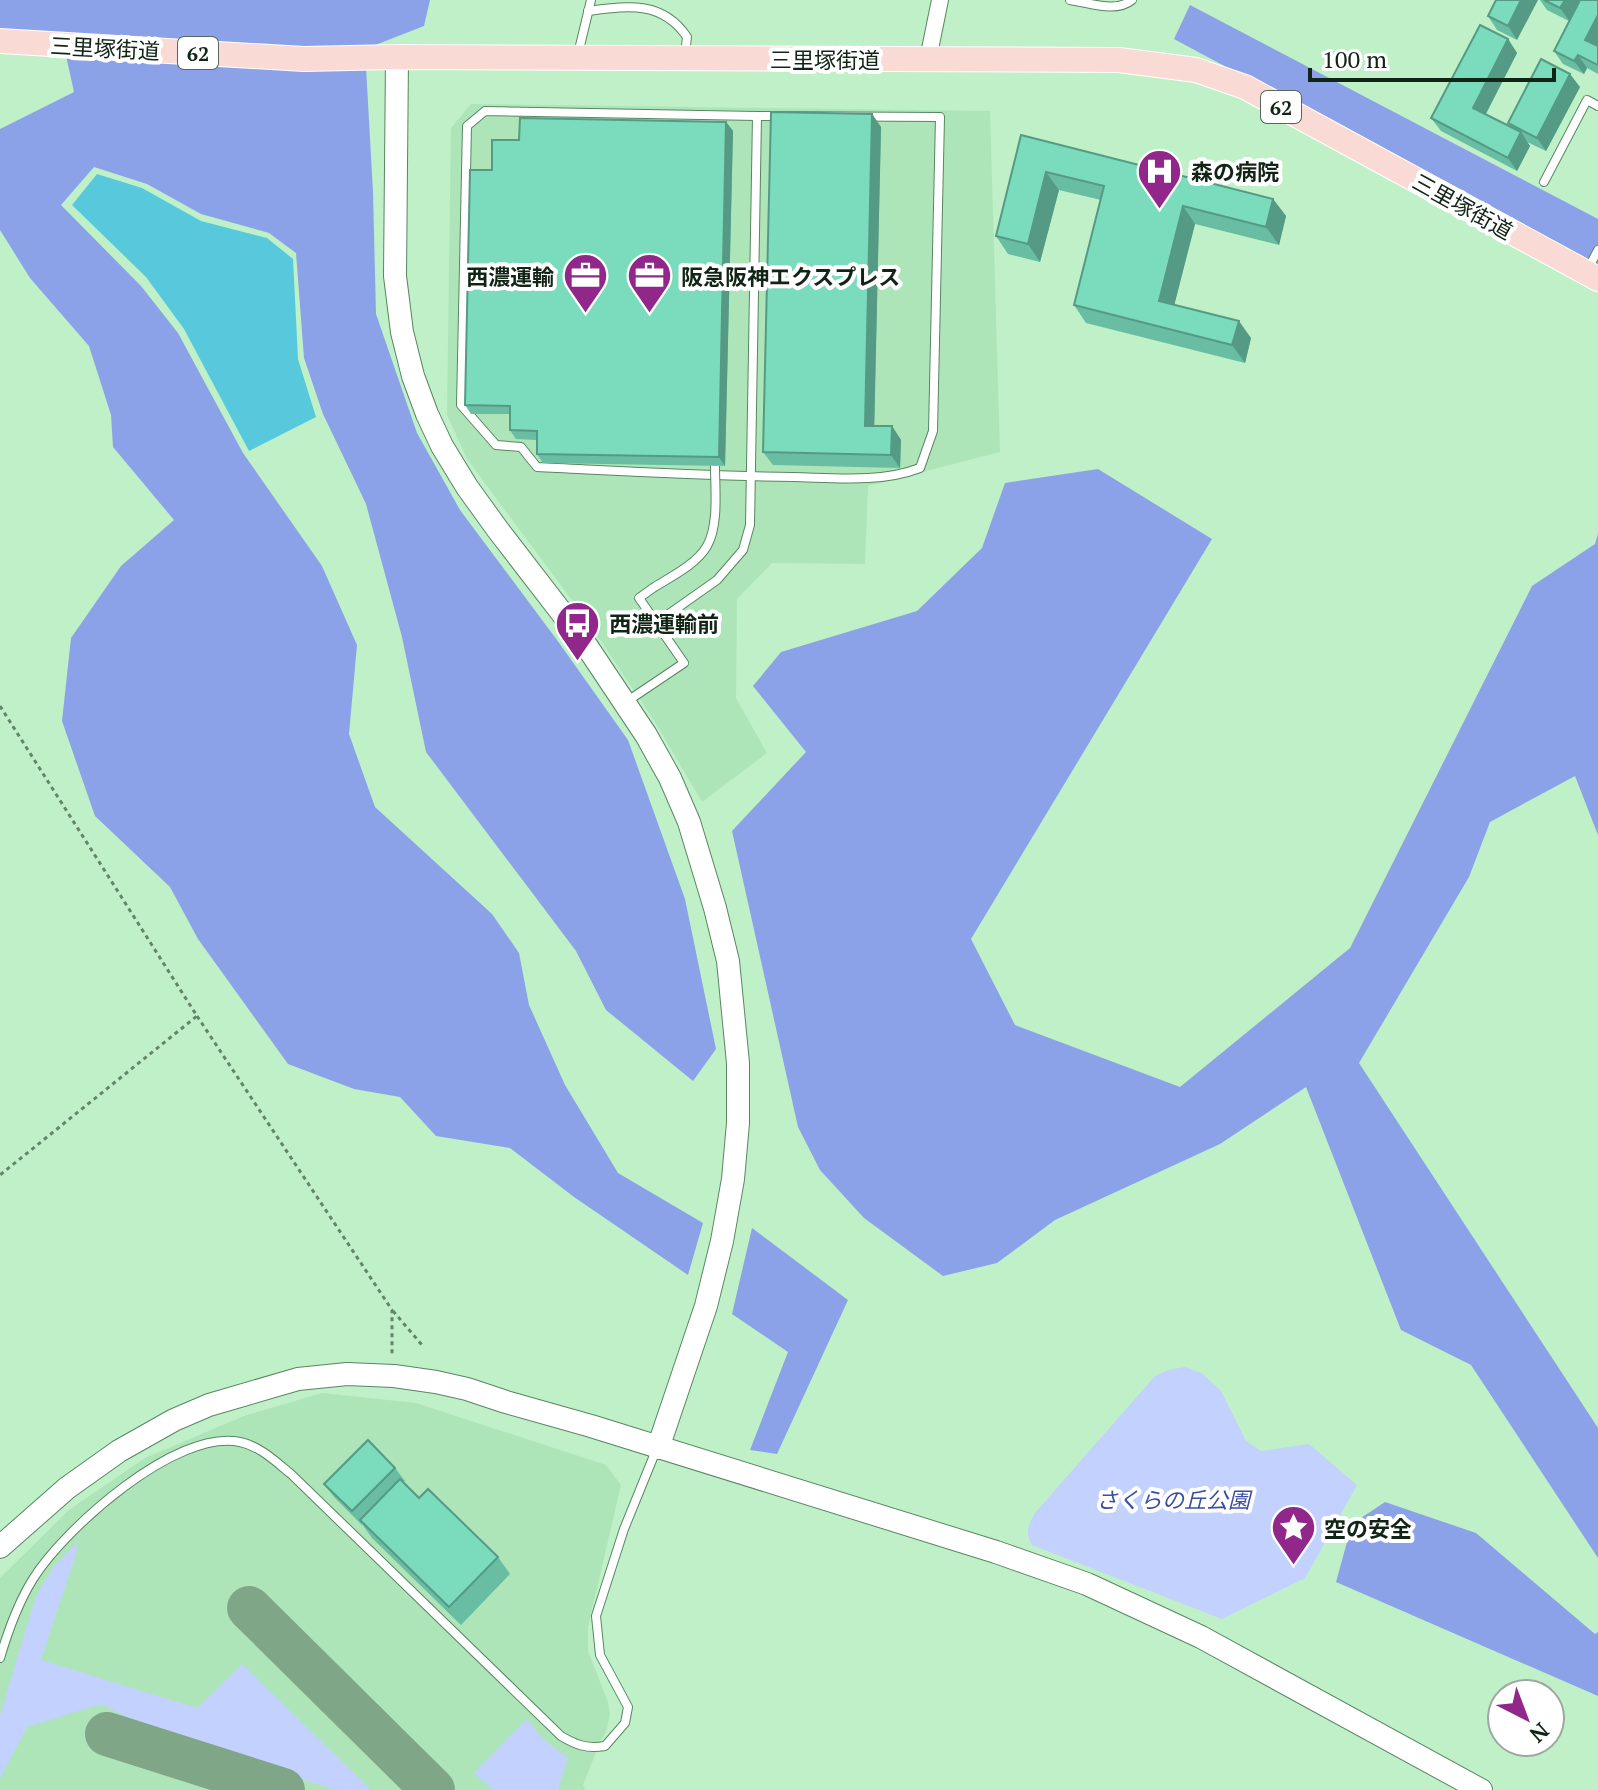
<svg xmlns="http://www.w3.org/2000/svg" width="1598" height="1790" font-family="'PT Serif','Noto Sans JP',serif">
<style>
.built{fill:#ade5b8}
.green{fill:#c2d1fd}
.forest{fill:#8ca2e8}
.water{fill:#58c9dc}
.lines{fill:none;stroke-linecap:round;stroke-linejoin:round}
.taxiway{stroke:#80a688;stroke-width:44}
.lane-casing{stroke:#588662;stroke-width:10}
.street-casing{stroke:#588662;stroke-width:18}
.secondary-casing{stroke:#588662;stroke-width:24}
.primary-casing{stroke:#fff;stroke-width:26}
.path{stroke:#64856b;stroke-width:3;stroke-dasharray:4 4;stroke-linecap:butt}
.lane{stroke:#fff;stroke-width:8}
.street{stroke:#fff;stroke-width:16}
.secondary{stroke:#fff;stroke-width:22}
.primary{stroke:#fadad4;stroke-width:24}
.lane-bridge-casing{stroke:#588662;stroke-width:10;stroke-linecap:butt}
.lane-bridge{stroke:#fff;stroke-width:8}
.wall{fill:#69bda2}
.shaded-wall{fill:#559a84}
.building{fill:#7adcbc;stroke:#559a84;stroke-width:2}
.labels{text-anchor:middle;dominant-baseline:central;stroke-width:8;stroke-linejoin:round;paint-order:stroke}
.shield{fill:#fff;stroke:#58665b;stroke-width:2}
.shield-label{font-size:20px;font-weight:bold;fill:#112415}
.street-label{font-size:22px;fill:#112415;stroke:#fff}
.poi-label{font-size:22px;font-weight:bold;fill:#112415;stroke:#fff;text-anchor:start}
.park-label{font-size:22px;font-style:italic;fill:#3b4fa1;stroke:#fff}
</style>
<rect width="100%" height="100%" fill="#bff0c8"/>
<g class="built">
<path d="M471,104L990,111L1000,452L868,486L865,564L772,563L737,599L736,698L767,753L702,802L655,722L586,619L467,459L447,415L451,128Z"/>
<path d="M322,1393L416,1403L606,1465L621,1485L588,1627V1651L608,1702L610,1714L607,1729L598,1747L583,1785L586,1790H0V1578L69,1510L145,1458L244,1416Z"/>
</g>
<g class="green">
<path d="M1185,1367L1203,1374L1221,1391L1246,1441L1261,1451L1309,1444L1357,1485L1305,1578L1222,1619L1032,1545C1025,1533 1028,1525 1035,1513L1155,1376L1168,1370Z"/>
<path d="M78,1542L76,1554L41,1660L197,1708L242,1664L371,1790H336L184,1742L158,1733L101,1704L27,1727L0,1778V1715L36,1596L54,1566Z"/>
<path d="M527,1719L543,1739L568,1758L558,1790H493L474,1773Z"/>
</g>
<g class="forest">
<path d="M0,0H430L424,26L365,49L373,192L376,314L417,433L460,510L557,640L628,740L685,899L716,1049L693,1081L606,1010L576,951L426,752L402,637L366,504L323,414L304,358L296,253L269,233L201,214L147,184L94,167L61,205L141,286L178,333L243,453L322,566L357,645L349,734L375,807L492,914L519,953L529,1005L565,1085L618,1173L703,1223L688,1275L574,1197L510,1148L436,1136L400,1097L354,1089L288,1064L198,939L170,887L95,816L62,721L71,638L121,566L174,520L113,447L111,415L89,346L30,278L0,230V129L74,92L66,56L0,34Z"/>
<path d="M1190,5L1598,219V266L1174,39Z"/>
<path d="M1098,469L1212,539L971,939L1015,1025L1180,1087L1350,948L1532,586L1595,544L1598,534V835L1575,776L1490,822L1469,877L1359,1063L1598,1428V1558L1471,1365L1401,1330L1306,1087L1220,1144L1055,1220L997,1263L943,1276L864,1218L820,1170L798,1127L732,831L806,752L753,686L781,652L917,611L982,548L1005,483Z"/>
<path d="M752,1228L848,1300L777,1454L750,1450L788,1352L732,1314Z"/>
<path d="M1385,1502L1476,1533L1595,1634L1598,1632V1696L1336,1582L1352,1524Z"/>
</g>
<path class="water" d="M97,174L142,188L201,221L267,238L293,259L298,359L316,417L249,451L184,329L146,277L72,205Z"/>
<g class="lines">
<g class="taxiway">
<path d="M249,1608L433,1790"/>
<path d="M107,1734L283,1790"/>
</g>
<defs>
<g id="lane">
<path d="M1070,0C1090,3 1116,13 1132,0"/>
<path d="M588,11C627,6 662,0 687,37L685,54"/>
<path d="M578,54L591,0"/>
<path d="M485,111L757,116L940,117L933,431L920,468C881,483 835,478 793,477C708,476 622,471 537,467L521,447L496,445L461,405L467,126Z"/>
<path d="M1544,182L1587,100L1598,106"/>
<path d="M1588,269L1598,250"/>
<path d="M656,623L717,580L743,550L750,525L757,116"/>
<path d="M626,702L684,663L639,598L653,588"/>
<path d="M0,1658C8,1631 18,1603 33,1579C64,1529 177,1428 240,1442C260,1446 276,1462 291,1474L561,1736C576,1745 587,1749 605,1746L625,1723L628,1707L600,1655L596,1616L624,1529L657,1448"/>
</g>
<path id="street" d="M928,59L940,0"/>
<g id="secondary">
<path d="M397,57L395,276L402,332L413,376L427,414L442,446L467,487L498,530L582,639L646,735L670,778L689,822L715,908L728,961L738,1063V1123L733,1179L722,1241L706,1306L658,1448"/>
<path d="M0,1547L67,1488L119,1451L174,1420L209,1405L298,1379L347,1374L394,1376L436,1382L467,1389L506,1402L591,1426L996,1552L1087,1584L1201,1637L1481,1790"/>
</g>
<path id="primary" d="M0,41L304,59L397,57L1119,60L1196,70L1245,87L1598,279"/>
</defs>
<use href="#lane" class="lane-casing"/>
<use href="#street" class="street-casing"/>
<use href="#secondary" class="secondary-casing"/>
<use href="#primary" class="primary-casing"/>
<g class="path">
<path d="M0,706L197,1016L0,1175"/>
<path d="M197,1016L392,1310V1357"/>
<path d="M393,1311L422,1345"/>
</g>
<use href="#lane" class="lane"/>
<use href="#street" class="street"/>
<use href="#secondary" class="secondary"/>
<use href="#primary" class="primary"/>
<defs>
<path id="lane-bridge" d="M653,588C670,577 696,565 707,546C719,525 715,489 715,466"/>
</defs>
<use href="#lane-bridge" class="lane-bridge-casing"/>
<use href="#lane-bridge" class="lane-bridge"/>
</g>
<g class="wall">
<path d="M1496,0L1517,40L1497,30L1488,16Z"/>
<path d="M1540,0H1598V74L1587,68L1584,74L1563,64L1554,51L1569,21L1547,10Z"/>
<path d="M1508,39L1517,53L1486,114L1511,127L1508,123L1580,87L1546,151L1527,142L1530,146L1517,171L1441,131L1431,118Z"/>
<path d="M872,114L881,127L874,426H892L901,440L900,468L773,465L763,452Z"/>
<path d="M726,122L733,131L725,466L543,463L537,454V440L516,439L510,430V414H471L465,405L492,170L519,140Z"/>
<path d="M1021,135L1273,199L1286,216L1279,245L1195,224L1174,305L1251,338L1245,363L1086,323L1074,305L1101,200L1059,190L1040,262L1008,254L996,236Z"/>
<path d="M395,1468L405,1481L403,1482L419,1498L498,1557L510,1574L461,1625L372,1538L362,1524V1525L334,1497L324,1484Z"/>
</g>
<g class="shaded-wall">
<path d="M1521,0H1538L1517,40L1508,26Z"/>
<path d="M1565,0H1581L1570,22L1560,8Z"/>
<path d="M1598,15V47L1585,40Z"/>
<path d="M1508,39L1517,53L1482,121L1473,108Z"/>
<path d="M1578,55L1587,68L1584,74L1574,61Z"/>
<path d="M1570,74L1580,87L1546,151L1537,138Z"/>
<path d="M872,114L881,127L874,439L865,426Z"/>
<path d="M726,122L733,131L725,466L719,457Z"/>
<path d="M1521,132L1530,146L1517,171L1508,158Z"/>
<path d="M1046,172L1059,190L1040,262L1028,244Z"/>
<path d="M1273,199L1286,216L1279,245L1266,227Z"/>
<path d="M1183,206L1195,224L1171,318L1159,301Z"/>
<path d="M1239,321L1251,338L1245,363L1232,345Z"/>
<path d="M892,426L901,440L900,468L891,455Z"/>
</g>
<g class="building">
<path d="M1496,0H1521L1508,26L1488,16Z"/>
<path d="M1544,0H1565L1560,8Z"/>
<path d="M1580,0H1598V15L1585,40L1598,46V65L1578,55L1574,61L1554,51Z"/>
<path d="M1480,25L1508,39L1473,108L1521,132L1508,158L1431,118Z"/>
<path d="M1541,59L1570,74L1537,138L1508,123Z"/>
<path d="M771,112L872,114L865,426H892L891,455L763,452Z"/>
<path d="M520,118L726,122L719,457L537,454V431L510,430V406L465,405L470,170H492V140H519Z"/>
<path d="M1021,135L1273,199L1266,227L1183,206L1159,301L1239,321L1232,345L1074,305L1104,186L1046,172L1028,244L996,236Z"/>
<path d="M368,1440L395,1468L352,1511L324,1484Z"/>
<path d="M400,1479L419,1498L428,1489L498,1557L449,1607L360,1520Z"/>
</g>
<defs>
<symbol id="hospital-pin" viewBox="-11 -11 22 30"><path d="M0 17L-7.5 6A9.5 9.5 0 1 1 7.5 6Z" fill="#91278b" stroke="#fff"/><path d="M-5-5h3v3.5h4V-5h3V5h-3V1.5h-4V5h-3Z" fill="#fff"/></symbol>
<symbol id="office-pin" viewBox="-11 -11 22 30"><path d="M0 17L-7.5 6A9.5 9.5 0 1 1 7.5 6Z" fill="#91278b" stroke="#fff"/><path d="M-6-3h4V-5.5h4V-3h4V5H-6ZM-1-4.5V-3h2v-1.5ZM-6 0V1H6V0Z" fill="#fff"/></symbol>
<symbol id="bus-pin" viewBox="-11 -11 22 30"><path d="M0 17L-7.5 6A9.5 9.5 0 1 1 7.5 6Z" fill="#91278b" stroke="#fff"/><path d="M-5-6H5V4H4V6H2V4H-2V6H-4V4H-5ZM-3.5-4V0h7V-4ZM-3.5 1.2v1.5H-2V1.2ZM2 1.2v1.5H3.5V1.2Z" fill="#fff"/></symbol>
<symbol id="sight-pin" viewBox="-11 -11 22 30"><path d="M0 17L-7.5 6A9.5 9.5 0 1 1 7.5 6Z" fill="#91278b" stroke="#fff"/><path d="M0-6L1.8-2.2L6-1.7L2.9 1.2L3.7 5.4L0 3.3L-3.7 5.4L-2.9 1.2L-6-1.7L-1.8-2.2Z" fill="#fff"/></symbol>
</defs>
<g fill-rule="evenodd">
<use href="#hospital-pin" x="1134" y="146" width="51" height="69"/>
<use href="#office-pin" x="560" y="250" width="51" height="69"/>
<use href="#office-pin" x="624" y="250" width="51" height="69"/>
<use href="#bus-pin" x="552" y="598" width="51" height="69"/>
<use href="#sight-pin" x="1268" y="1502" width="51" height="69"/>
</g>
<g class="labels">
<g class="shield">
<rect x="178" y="37" width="40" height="32" rx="6"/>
<rect x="1261" y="91" width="40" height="32" rx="6"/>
</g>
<g class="shield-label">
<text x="198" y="53">62</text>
<text x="1281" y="107">62</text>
</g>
<g class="street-label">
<text transform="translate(105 48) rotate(3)">三里塚街道</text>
<text x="825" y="59">三里塚街道</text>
<text transform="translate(1463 206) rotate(29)">三里塚街道</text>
</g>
<g class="poi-label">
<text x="1191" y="171">森の病院</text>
<text x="554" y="276" text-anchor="end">西濃運輸</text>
<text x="681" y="276">阪急阪神エクスプレス</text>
<text x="609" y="623">西濃運輸前</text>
<text x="1324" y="1528">空の安全</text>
</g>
<g class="park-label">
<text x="1173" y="1499">さくらの丘公園</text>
</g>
</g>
<g transform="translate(1526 1718) rotate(138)"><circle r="38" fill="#ffffff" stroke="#a0a7a1" stroke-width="2"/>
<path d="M0-6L14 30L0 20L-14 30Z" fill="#91278b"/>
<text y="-12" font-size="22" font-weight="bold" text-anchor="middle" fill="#112415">N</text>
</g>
<path d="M1310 68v12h244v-12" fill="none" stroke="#112415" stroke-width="4"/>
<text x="1322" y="68" font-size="24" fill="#112415" stroke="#ffffff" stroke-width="6" paint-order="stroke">100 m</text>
</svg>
